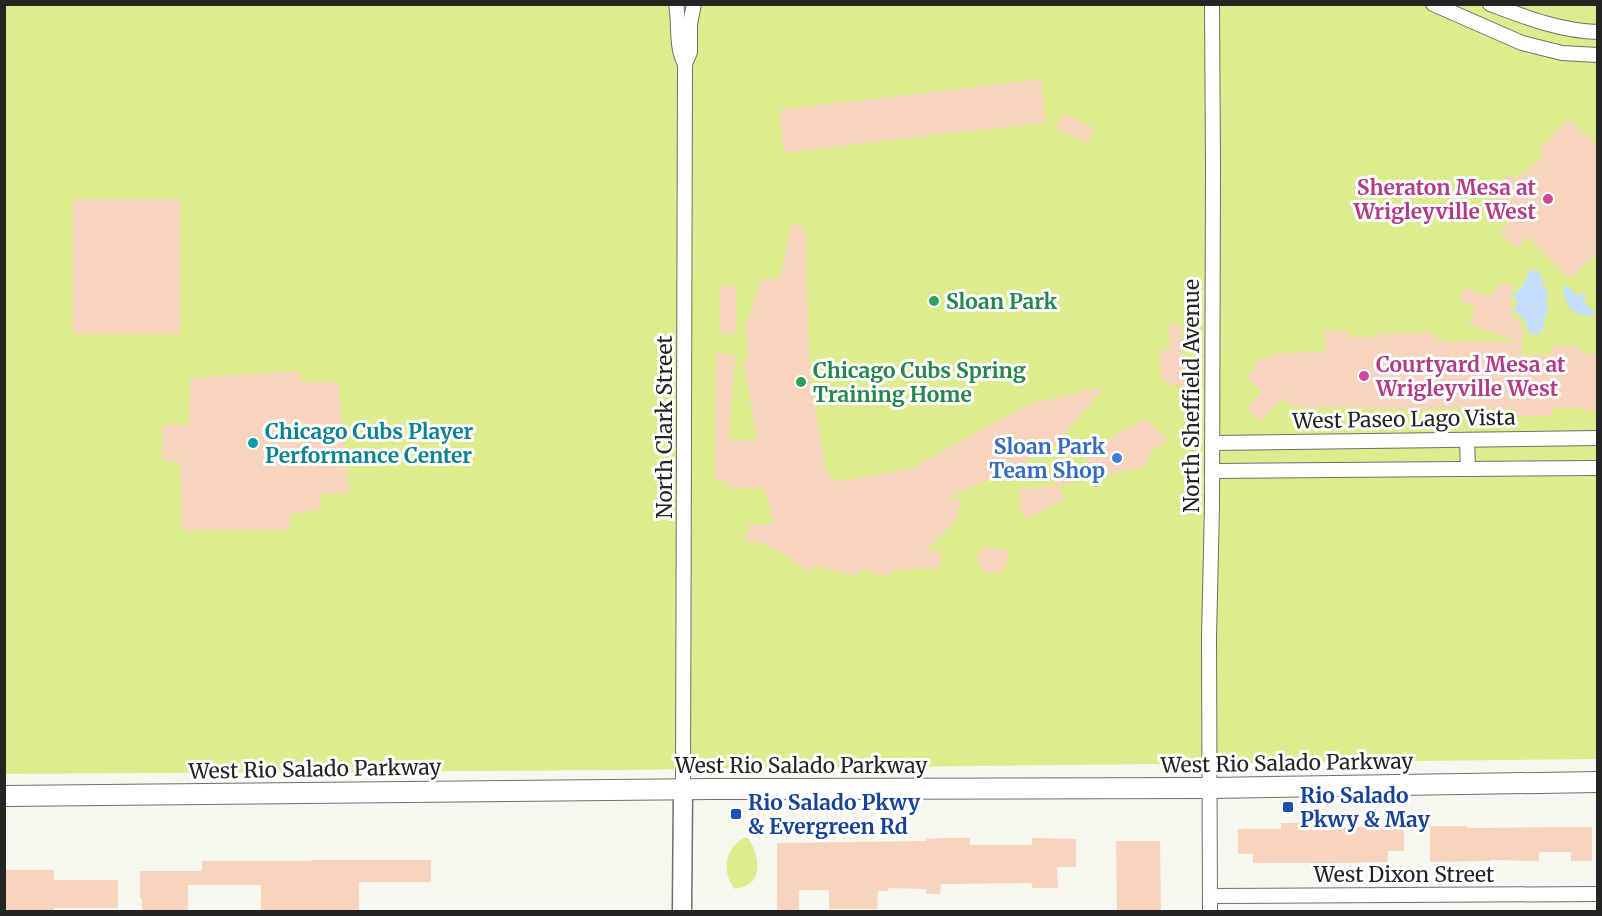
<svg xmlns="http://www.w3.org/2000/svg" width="1602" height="916" font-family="Merriweather,serif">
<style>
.green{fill:#dded8e}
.water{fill:#c4dffc}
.building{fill:#f7d4bd}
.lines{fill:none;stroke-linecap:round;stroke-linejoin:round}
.minor-casing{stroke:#706f69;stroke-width:16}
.tertiary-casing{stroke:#706f69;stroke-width:21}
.secondary-casing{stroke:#706f69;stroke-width:22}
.minor{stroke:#fff;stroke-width:14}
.tertiary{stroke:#fff;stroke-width:18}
.secondary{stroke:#fff;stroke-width:20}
.hotel-dot{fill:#d1479c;stroke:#fff;stroke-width:2}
.leisure-dot{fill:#2e9e5b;stroke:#fff;stroke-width:2}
.culture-dot{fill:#0f9aa8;stroke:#fff;stroke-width:2}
.shop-dot{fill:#3f7fe0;stroke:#fff;stroke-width:2}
.transit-dot{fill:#1a4fb4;stroke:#fff;stroke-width:2}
.labels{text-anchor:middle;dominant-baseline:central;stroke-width:6;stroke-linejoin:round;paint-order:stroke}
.hotel-label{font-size:21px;font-weight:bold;fill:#b23c85;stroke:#fff;text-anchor:end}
.leisure-label{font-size:21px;font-weight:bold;fill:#27864d;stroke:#fff;text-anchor:start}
.street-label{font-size:21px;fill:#252422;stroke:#fff}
.culture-label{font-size:21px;font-weight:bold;fill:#0d838f;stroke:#fff;text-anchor:start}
.shop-label{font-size:21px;font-weight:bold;fill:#366cbe;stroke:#fff;text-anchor:end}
.transit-label{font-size:21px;font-weight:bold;fill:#164399;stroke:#fff;text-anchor:start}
</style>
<rect width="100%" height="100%" fill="#f7f6ef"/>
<g class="green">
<path d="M4,5H1597V759L619,770L5,774Z"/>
<path d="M747,837C755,847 761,865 755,877C752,885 743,887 735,889C720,872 726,844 747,837Z"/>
</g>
<g class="water">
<path d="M1529,270L1538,271L1544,281L1542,287L1547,289L1548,300L1545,302L1548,306L1547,316L1543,319L1545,323L1539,335L1530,334L1525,320L1512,309L1516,307C1518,301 1517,299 1512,295C1522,287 1527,283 1529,270Z"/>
<path d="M1566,285L1578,296L1582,292L1587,297L1583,301L1595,313L1592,316C1574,316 1564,306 1563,288Z"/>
</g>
<g class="building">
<path d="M1041,79L1046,122L784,153L779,110Z"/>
<path d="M1062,114L1095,128L1088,143L1056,129Z"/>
<path d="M1569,119L1598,146V251L1570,279L1528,237L1516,248L1499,232L1511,220L1494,203L1501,195L1495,188L1511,173L1517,179L1526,169L1528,171L1545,153L1540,149L1557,130H1558Z"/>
<rect x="73" y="199" width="107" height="135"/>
<path d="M792,224L805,227L810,380L826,470L829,476L834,480L842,481L910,469L1028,404L1104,387L1053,448L945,500L962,498L955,522L926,550L941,552L940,567L891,571L888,577L860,569L858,576L813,566L812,573L791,560L792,558L762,543L744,541L750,523L757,526L774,523L764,488H727V481H715L716,353L736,356L728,440L757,441L743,357L748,358L747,333H744L761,280L780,278Z"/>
<path d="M1503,283H1511V314L1520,323L1523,330L1521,355L1552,354V346H1579L1580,354H1598V410L1583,411V408H1552V416H1516L1515,408L1461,409V408H1431V409H1367V408L1362,407L1300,408V405L1291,406L1283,398L1260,421L1246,408L1262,392L1249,380V372H1255V359H1271V354H1280V353L1325,352V331H1349V337H1378V333H1435V338H1443V342H1518L1469,324L1476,307L1460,301L1465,287L1489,297Z"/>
<rect x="720" y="286" width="16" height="47"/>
<path d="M1168,325H1182L1184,386L1169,385V381H1162L1159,350H1170Z"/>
<path d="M300,371V382H338L349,493L321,494L319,510L290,514V530H182L180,462L163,461L162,425H189L190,378Z"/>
<path d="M1145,419L1168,440L1150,452L1146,466L1058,486L1065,499L1026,519L1018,503L1021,502L1019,490L1054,486L1053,484L1089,464L1083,452Z"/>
<path d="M987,547L1008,551L1004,571L984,573L976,555Z"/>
<path d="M1281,823H1316V827H1367V823H1385V829H1404V851H1388V862L1347,863H1253V854H1238V829H1281Z"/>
<path d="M1430,826H1467V828L1592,827V861H1571V852H1539V861L1490,860V861L1430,862Z"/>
<path d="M947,838H970V845H1032V838L1076,839V867H1057L1058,888H1032V883L941,884L940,894H926V889L888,888V891H878L877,909H829V890H799V912H777V843L926,841V839Z"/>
<path d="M1116,841H1160L1161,912H1117Z"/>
<path d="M312,860H431V882H359V912H261V885H188V912H142V898H140V871H202V861H312Z"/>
<path d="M4,870H54V880H118V908H54V912H4Z"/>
</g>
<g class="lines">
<defs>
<g id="minor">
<path d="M676,4C680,25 675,45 685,64"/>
<path d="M1433,4L1522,43L1562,53L1598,55"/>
<path d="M1490,4C1525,17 1560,31 1598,32"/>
<path d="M1467,440L1468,469"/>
<path d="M1212,443L1598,438"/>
<path d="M1212,471L1598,468"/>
<path d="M683,790C685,548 685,306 685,64L690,52V24L694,4"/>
<path d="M1210,896L1598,894"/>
<path d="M1210,912L1209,638L1212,506L1213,167L1212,4"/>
</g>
<path id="tertiary" d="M682,912L683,790"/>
<path id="secondary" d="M4,796L711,789L1210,788L1598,782"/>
</defs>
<use href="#minor" class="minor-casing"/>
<use href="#tertiary" class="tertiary-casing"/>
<use href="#secondary" class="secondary-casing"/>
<use href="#minor" class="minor"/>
<use href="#tertiary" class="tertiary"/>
<use href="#secondary" class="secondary"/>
</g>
<g class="hotel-dot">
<circle cx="1548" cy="199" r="6"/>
<circle cx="1364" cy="376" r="6"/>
</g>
<g class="leisure-dot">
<circle cx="934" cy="301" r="6"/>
<circle cx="801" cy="382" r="6"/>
</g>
<circle class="culture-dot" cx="253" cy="443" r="6"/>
<circle class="shop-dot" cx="1117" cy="458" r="6"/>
<g class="transit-dot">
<rect x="1282" y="801" width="12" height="12" rx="3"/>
<rect x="730" y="808" width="12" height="12" rx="3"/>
</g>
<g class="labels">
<g class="hotel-label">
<text x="1536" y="187">Sheraton Mesa at<tspan x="1536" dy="24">Wrigleyville West</tspan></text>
<text x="1376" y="364" text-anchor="start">Courtyard Mesa at<tspan x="1376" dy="24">Wrigleyville West</tspan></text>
</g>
<g class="leisure-label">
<text x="946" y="301">Sloan Park</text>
<text x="813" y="370">Chicago Cubs Spring<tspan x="813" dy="24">Training Home</tspan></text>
</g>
<g class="street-label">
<text transform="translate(1191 396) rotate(-90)">North Sheffield Avenue</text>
<text transform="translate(1404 419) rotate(-1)">West Paseo Lago Vista</text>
<text transform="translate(664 427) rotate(-90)">North Clark Street</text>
<text transform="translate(1287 763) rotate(-1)">West Rio Salado Parkway</text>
<text x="801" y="765">West Rio Salado Parkway</text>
<text transform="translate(315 769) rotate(-1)">West Rio Salado Parkway</text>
<text x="1404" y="874">West Dixon Street</text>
</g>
<g class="culture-label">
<text x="265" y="431">Chicago Cubs Player<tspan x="265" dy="24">Performance Center</tspan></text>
</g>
<g class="shop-label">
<text x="1105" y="446">Sloan Park<tspan x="1105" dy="24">Team Shop</tspan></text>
</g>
<g class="transit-label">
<text x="1300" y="795">Rio Salado<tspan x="1300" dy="24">Pkwy &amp; May</tspan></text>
<text x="748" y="802">Rio Salado Pkwy<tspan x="748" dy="24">&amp; Evergreen Rd</tspan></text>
</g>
</g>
<rect width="1602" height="916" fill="none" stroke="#252422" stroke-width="12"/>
</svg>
